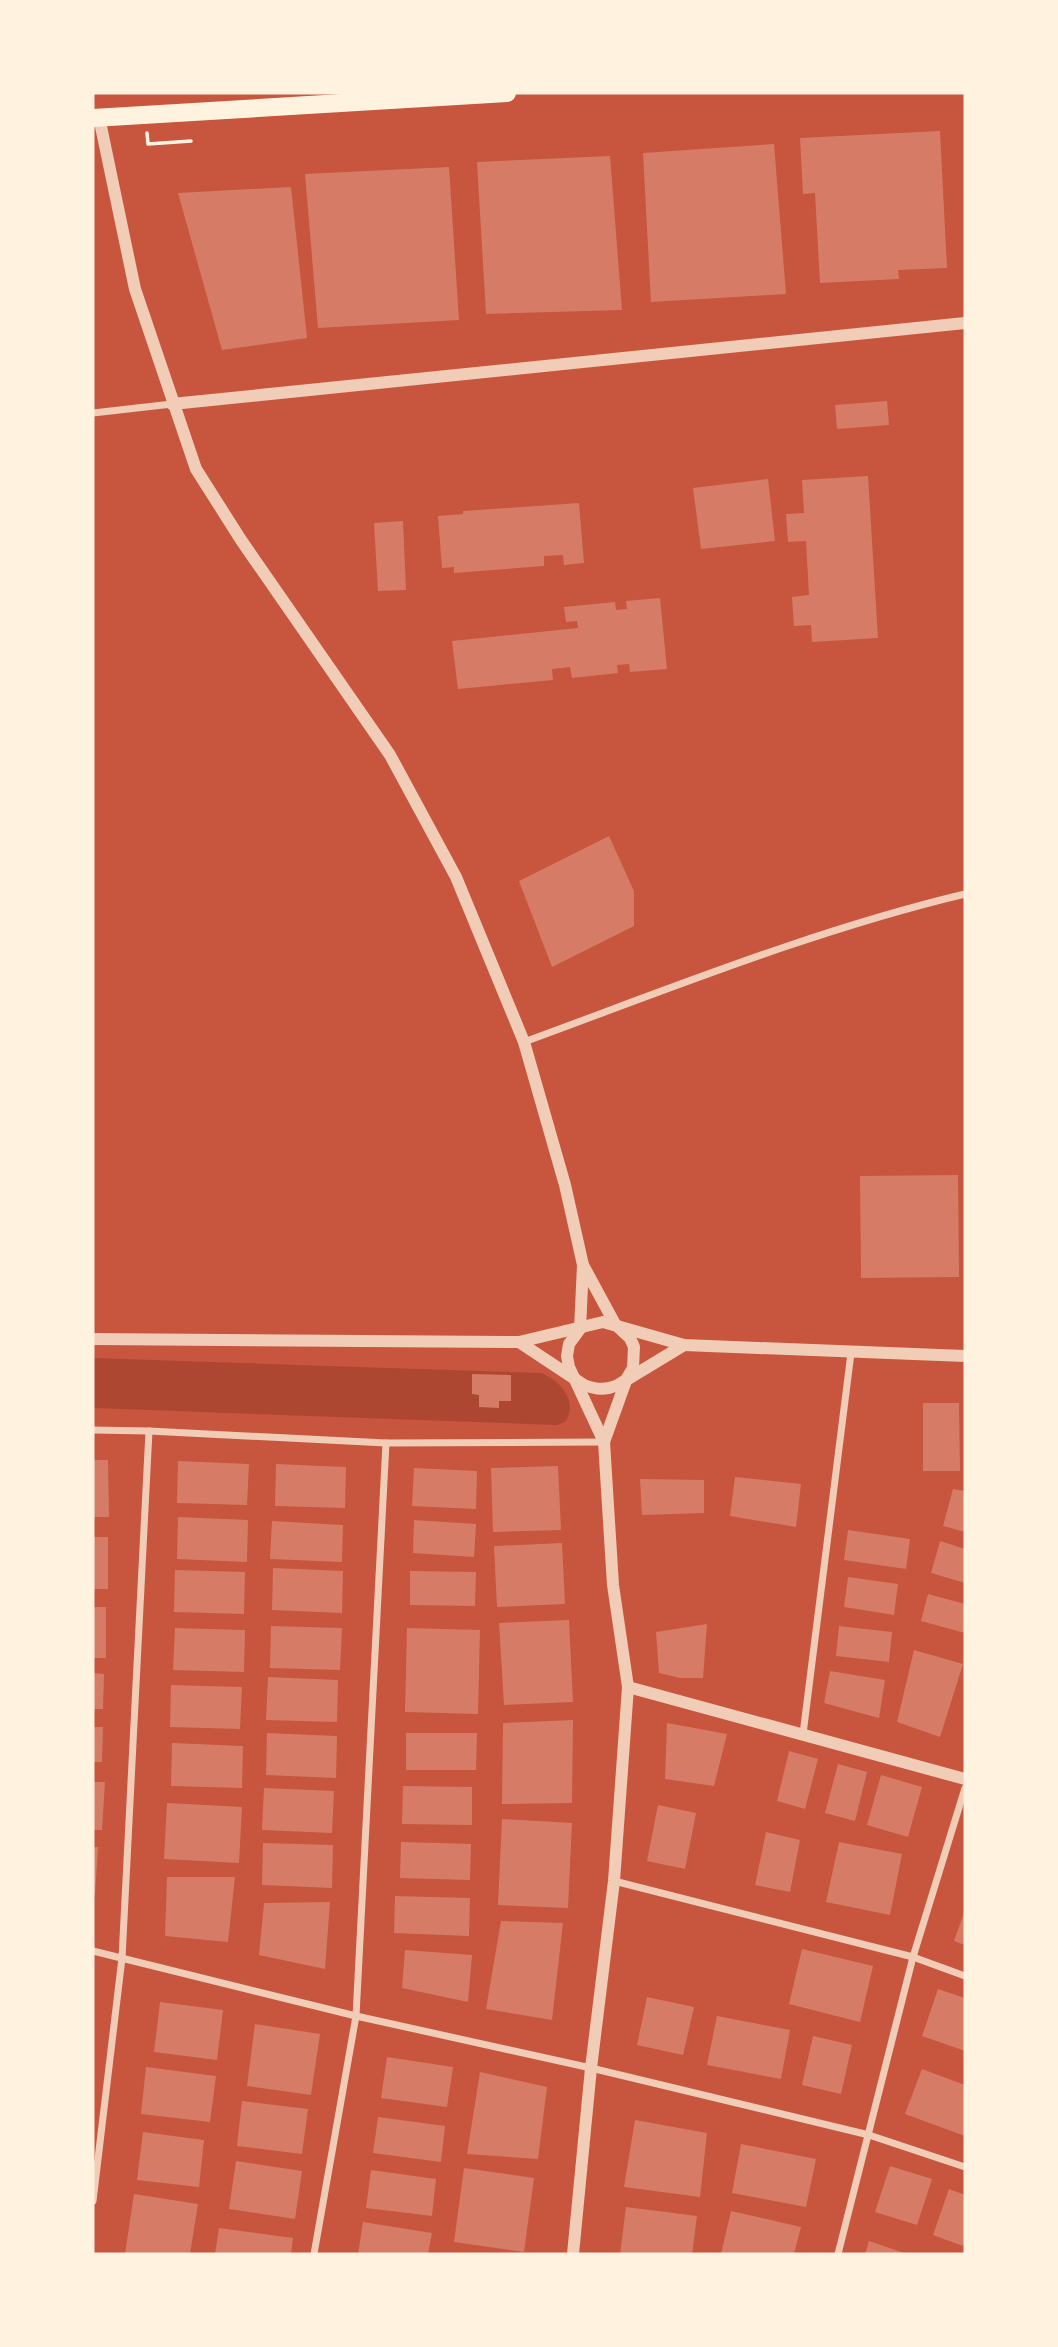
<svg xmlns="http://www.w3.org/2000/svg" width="1058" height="2347" font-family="'PT Sans',sans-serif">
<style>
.green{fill:#ae4732}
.building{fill:#d67c66}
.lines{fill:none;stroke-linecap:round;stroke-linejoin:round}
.path{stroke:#fff3e0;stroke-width:3.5}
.minor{stroke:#f1ccb7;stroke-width:7}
.tertiary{stroke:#f1ccb7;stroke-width:12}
.primary{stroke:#fff3e0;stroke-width:18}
</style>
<rect width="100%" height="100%" fill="#c8553d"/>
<path class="green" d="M93,1358L541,1373C560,1380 579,1402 565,1422L557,1425L93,1408Z"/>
<g class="building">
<path d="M940,131L947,268L898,270L899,279L820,283L815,193L803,194L800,138Z"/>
<path d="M774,144L786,294L651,302L643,153Z"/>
<path d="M610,156L622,310L486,314L477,162Z"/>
<path d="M449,167L459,320L318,328L305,174Z"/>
<path d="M291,187L307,338L222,350L178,193Z"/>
<path d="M887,401L889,425L837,429L835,405Z"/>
<path d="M868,476L878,638L812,642L811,625L794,626L792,597L809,595L806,541L788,542L786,514L804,513L802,480Z"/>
<path d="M768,479L775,541L701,549L693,488Z"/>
<path d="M579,503L584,563L564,565L563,555L544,556V566L454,573V567L442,568L438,516L463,514V511Z"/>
<path d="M403,521L406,590L378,591L374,523Z"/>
<path d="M660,598L667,669L630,672L629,664L617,665L618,673L572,678L570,667L552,669L553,680L458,689L452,641L578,628L577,621L566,622L564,607L615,602L616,610L627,609L626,601Z"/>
<path d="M609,836L634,891V926L552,967L519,881Z"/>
<path d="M958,1175L959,1277L861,1278L860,1176Z"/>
<path d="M472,1374L511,1375V1401H499V1408L479,1407V1395L472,1394Z"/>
<path d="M923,1403H959L960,1471H923Z"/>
<path d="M93,1460H108L109,1517H93Z"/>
<path d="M178,1461L249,1464L247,1505L177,1503Z"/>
<path d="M276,1464L346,1467L345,1508L275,1506Z"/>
<path d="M558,1466L561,1530L493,1532L491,1468Z"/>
<path d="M414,1468L477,1471L476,1509L412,1506Z"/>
<path d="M735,1477L801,1484L796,1527L730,1516Z"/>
<path d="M640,1479L704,1480V1513L642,1515Z"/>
<path d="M953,1489L965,1491V1532L943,1526Z"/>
<path d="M178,1517L248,1520L247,1562L177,1559Z"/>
<path d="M414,1520L476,1524L474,1557L413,1553Z"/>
<path d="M272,1521L343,1525L342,1562L270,1559Z"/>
<path d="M848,1530L910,1539L906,1569L844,1560Z"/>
<rect x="93" y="1537" width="15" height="52"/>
<path d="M940,1541L965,1549V1583L931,1573Z"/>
<path d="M562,1543L565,1604L497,1607L494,1546Z"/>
<path d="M273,1568L343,1571L342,1613L272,1610Z"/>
<path d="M175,1570L245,1572L244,1614L174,1612Z"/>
<path d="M410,1571L476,1572L475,1606L410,1605Z"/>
<path d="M848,1577L898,1584L894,1615L844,1607Z"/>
<path d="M928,1594L965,1604V1633L921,1621Z"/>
<rect x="93" y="1607" width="13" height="51"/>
<path d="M569,1620L573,1702L504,1705L499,1623Z"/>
<path d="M707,1624L703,1678H680L659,1673L656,1632Z"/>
<path d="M271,1626L342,1628L340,1670L270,1668Z"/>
<path d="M839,1626L892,1632L889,1662L836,1656Z"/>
<path d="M175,1628L245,1630L244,1672L173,1670Z"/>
<path d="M407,1628L480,1630L478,1714L405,1712Z"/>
<path d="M914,1650L963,1664L940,1737L897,1722Z"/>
<path d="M830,1671L885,1680L879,1718L824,1703Z"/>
<path d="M93,1673L104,1674L103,1709H93Z"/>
<path d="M268,1677L338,1680L337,1722L266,1720Z"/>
<path d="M171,1685L242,1687L240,1729L170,1727Z"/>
<path d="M573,1720L572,1803L502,1804L503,1723Z"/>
<path d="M667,1723L727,1734L714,1786L665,1779Z"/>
<path d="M93,1727H103L102,1762H93Z"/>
<path d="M267,1733L337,1736L336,1778L266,1775Z"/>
<path d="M406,1733H477L476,1770H406Z"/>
<path d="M172,1743L243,1746L242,1788L171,1786Z"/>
<path d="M789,1751L818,1759L805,1809L777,1801Z"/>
<path d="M838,1764L867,1772L855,1821L825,1813Z"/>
<path d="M881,1775L922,1787L908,1837L867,1825Z"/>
<path d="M93,1782H105L102,1830H93Z"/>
<path d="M403,1786L472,1787V1825L402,1824Z"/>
<path d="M264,1788L334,1791L332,1833L262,1830Z"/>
<path d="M167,1803L242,1807L239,1863L164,1859Z"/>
<path d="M658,1805L696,1813L685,1869L647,1861Z"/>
<path d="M502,1819L572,1823L568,1908L498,1905Z"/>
<path d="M766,1832L800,1840L790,1892L755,1885Z"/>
<path d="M401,1842L471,1844L470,1880L400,1878Z"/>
<path d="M839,1842L902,1854L890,1915L826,1902Z"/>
<path d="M263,1843L333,1845L332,1888L262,1885Z"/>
<path d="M93,1847H98L95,1895H93Z"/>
<path d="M167,1877H235L228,1942L165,1936Z"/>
<path d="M395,1896L470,1898L469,1936L394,1933Z"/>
<path d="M330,1902L325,1969L259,1955L264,1903Z"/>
<path d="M965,1910V1945L954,1941Z"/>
<path d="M501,1921L563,1923L552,2020L486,2009Z"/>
<path d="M802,1949L873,1966L860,2022L789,2004Z"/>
<path d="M405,1950L472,1955L468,2002L402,1988Z"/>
<path d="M938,1989L965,1998V2051L922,2036Z"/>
<path d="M647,1997L694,2007L683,2055L637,2045Z"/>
<path d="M160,2002L223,2010L217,2060L154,2052Z"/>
<path d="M717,2016L790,2030L781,2079L707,2065Z"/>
<path d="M255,2024L320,2034L311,2095L247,2086Z"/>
<path d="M813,2036L852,2045L841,2094L802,2085Z"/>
<path d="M387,2057L453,2067L447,2107L381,2098Z"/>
<path d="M146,2067L216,2076L210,2122L141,2114Z"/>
<path d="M922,2069L965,2085V2136L905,2114Z"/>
<path d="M480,2072L547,2087L538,2159L467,2154Z"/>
<path d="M242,2101L308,2109L302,2154L237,2146Z"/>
<path d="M378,2117L445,2126L441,2162L373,2153Z"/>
<path d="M635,2120L707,2133L700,2197L624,2187Z"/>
<path d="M143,2132L204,2140L199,2187L137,2180Z"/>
<path d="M741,2144L816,2159L806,2207L732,2193Z"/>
<path d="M236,2161L302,2171L295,2219L229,2209Z"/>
<path d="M890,2166L932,2179L917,2225L875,2212Z"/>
<path d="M464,2168L534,2178L524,2252L454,2242Z"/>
<path d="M371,2170L436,2179L432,2216L366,2208Z"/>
<path d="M949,2189L965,2195V2239L963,2246L933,2235Z"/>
<path d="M134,2194L198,2204L190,2254H125Z"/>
<path d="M626,2207L697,2216L692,2254H620Z"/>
<path d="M731,2211L801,2227L794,2254H721Z"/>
<path d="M363,2222L432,2233L428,2254H358Z"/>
<path d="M219,2228L293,2238L291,2254H215Z"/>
<path d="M869,2241L907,2254H865Z"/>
</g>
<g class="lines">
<path class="path" d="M147,133L148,144L191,141"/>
<g class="minor">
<path d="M93,413L172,404"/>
<path d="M524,1042C669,989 814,930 965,894"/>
<path d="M93,1430L149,1431L386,1443L604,1442"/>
<path d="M803,1734L851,1353"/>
<path d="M614,1881L913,1957L965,1976"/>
<path d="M93,1951L356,2016L591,2068L869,2135L965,2167"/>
<path d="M93,2201L122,1958L149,1431"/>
<path d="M314,2254L356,2016L386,1443"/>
<path d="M838,2254L913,1957L965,1788"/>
</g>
<g class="tertiary">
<path d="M99,117L135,289L196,469L241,540L390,755L456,877L524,1042L565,1185L583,1265L580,1329L569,1344L567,1356L569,1367L604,1442L613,1585L628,1687L614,1881L591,2068L573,2254"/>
<path d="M172,404L965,323"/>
<path d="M583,1265L615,1324L630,1338L634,1347L633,1368L627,1378L604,1442"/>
<path d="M93,1339L519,1342L603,1322L684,1345L965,1356"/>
<path d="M519,1342L584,1385C597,1390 606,1390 618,1385L684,1345"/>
<path d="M628,1687L965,1779"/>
</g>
<path class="primary" d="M93,118L507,93"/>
</g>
<rect width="1058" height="2347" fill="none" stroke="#fff3e0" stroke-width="189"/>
</svg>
